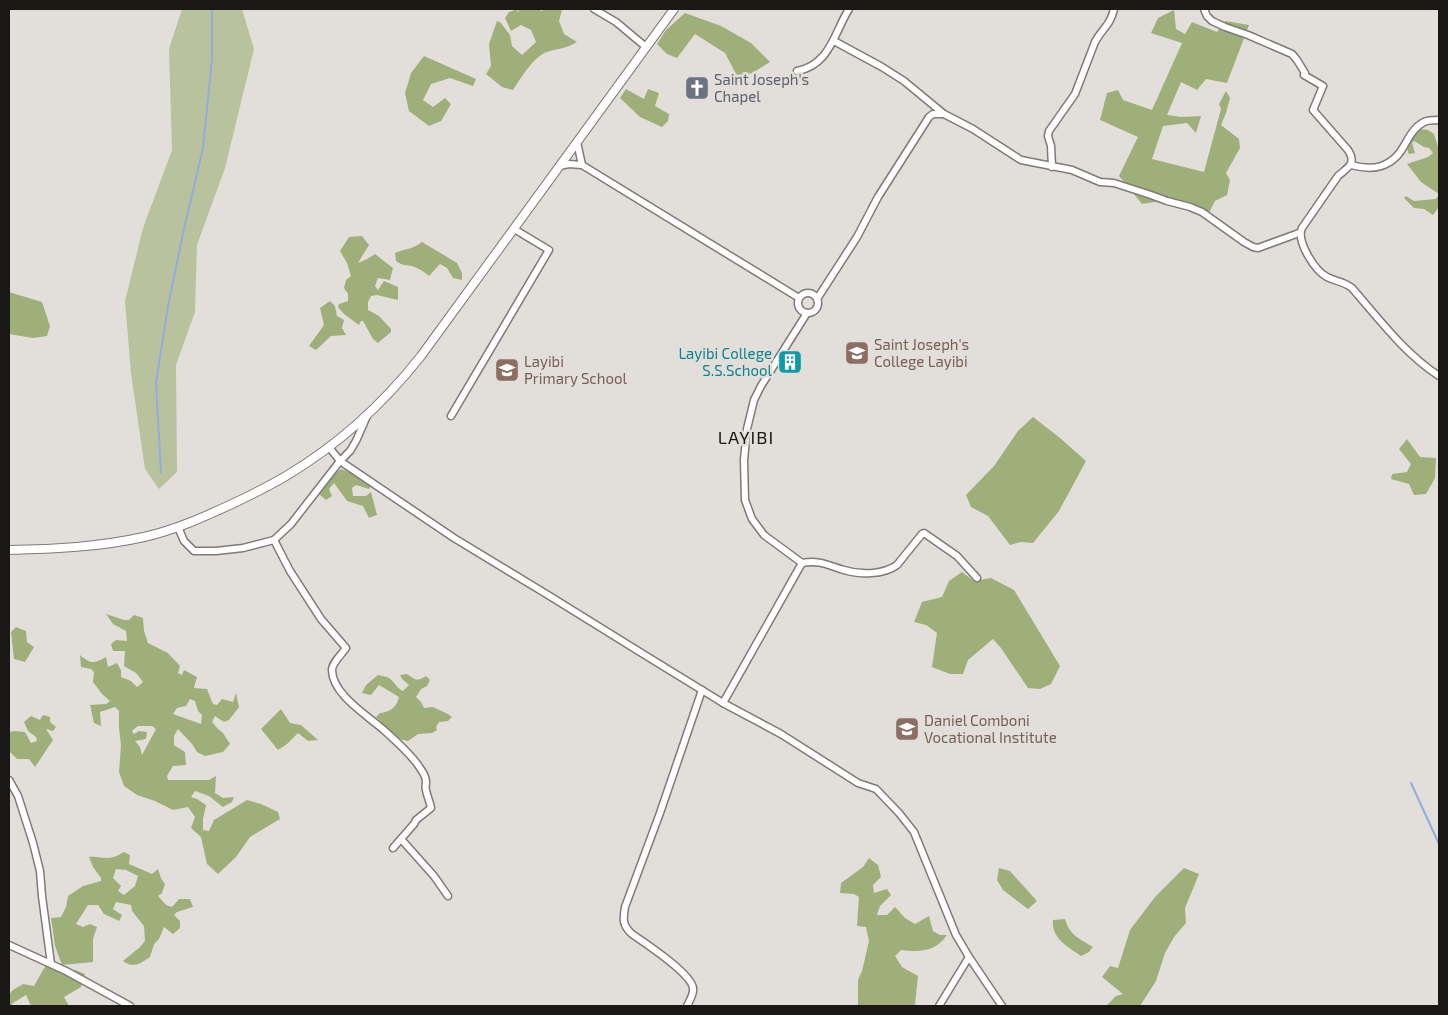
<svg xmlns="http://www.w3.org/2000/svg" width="1448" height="1015" font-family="'Exo 2',sans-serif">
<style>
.green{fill:#b8c39e}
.forest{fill:#9faf7a;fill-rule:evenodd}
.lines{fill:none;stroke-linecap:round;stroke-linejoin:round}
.stream{stroke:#92acdb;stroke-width:2}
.minor-casing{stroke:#7d7a77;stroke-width:9}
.tertiary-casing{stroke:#7d7a77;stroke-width:10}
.minor{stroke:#fff;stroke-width:6}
.tertiary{stroke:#fff;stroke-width:8}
.labels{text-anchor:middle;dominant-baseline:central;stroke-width:5;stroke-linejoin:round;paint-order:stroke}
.worship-label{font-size:15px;fill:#5b616d;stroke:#e2dfdb;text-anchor:start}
.education-label{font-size:15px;fill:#785e54;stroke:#e2dfdb;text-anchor:start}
.culture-label{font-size:15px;fill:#0d838f;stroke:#e2dfdb;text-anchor:end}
.quarter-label{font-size:18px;letter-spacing:1px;fill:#191817;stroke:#e2dfdb}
</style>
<rect width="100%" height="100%" fill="#e2dfdb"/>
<path class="green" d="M182,9H242L254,49L225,168L197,245L195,312L176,365L177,472L159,489L145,469L131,373L125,301L143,228L172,150L169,49Z"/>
<g class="forest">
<path d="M518,9L517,13L520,9H537L542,11L544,9H562L559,21L564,34L577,42C565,49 559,48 547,52C533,57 521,78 513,90L502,87L486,74L491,66L489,44L497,21L501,23L510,35L512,46L522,55L536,42L531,30L521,25L511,31L505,18L509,12Z"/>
<path d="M1174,10L1176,29L1185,34L1192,22L1217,32L1225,21L1249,25L1227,83L1206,79L1197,90L1181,82L1167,115L1181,117L1201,116L1196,133L1187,123L1163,126L1152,159L1204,172L1221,109L1219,104L1226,91L1230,98L1226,113L1221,125L1239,139L1240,148L1226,173L1230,180L1227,195L1215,201L1209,213L1173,199L1142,204L1119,176L1138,137L1100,120L1107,93L1118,90L1123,100L1152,110L1182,43L1151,33L1158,18Z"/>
<path d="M685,13L721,26L751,43L770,62L752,73L737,76L725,53L695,34L677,58L667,54L657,44L666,30Z"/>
<path d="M424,56L476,79L473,86L450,78L431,84L423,100L433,107L445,98L451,104L441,121L429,126L409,111L405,93L411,73Z"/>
<path d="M626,89L644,99L648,89L659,93L655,106L669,114L668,121L662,127L640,117L620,98Z"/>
<path d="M1419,129L1428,130L1434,134L1439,150V207L1433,215L1424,209L1414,208L1404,198L1406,196L1414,201L1436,199L1439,194L1421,182L1407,164L1428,157L1433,153L1429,148L1424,147L1414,141L1412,143L1415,153L1409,154C1404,144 1413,137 1419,129Z"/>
<path d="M362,236L369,245L358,263L367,259L375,254L393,268L390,280L378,278L375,286L378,290L384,281L398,287V300L377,295L371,296L368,302V310L379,316L391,329V332L378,343L373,339L363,321H361L359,325L344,314L338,307L339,304L348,301V294L344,288L346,280L351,276L347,263L340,251L349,237Z"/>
<path d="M422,242L457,263L462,273V280L453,278L447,268L440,264L429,276C424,272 419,268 411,266C405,265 401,265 396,261L395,253C404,249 414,249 422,242Z"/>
<path d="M9,292L42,302L50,326L47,336L33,338L9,334Z"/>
<path d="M330,301L335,306L337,316L344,320L342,328L346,335L331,336L316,350L309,346L324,325L320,308Z"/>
<path d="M1033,417L1060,438L1086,461L1059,511L1033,543L1021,542L1010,545L988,516L971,507L966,495L994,466L1018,431Z"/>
<path d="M1407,439L1420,457L1436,458L1435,478L1426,494L1414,495L1409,484L1391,479L1392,474L1407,472L1411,464L1399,449Z"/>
<path d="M341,469L352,473L371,485L369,489L356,485L352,488L353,496H366L371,492L377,515L369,518L363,506L347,501L334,483L329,489L332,496L326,500L319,494L331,477Z"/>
<path d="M962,572L974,581L991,578L1014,590L1060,666L1051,684L1040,689L1028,688L1001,648L993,639L968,660L963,674H950L932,667L937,633L926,625L914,622L922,602L942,597L949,581Z"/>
<path d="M106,614L124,620H129L134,615L143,618L144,631L148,643L168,653L180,666L178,673L182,675L184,670L197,677L194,688L207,689L213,704L217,705L222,699L233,702L236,693L239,707L229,720L224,722L215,716L212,722L218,729L223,733L230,744L223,752L205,756L197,752L192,744L178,729L174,736V745L185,752L186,765L173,766L167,776L168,780H209L216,776L215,793L223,798L234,797L232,802L223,807L209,796L195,791L191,797L197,799L206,805L203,819V830L209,831L214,820L247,800L261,804L278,812L280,819L250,837L236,857L218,874L207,864L201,837L191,828L195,817L188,807L173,810L155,801L137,795L124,786L119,772L121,745L119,728V711L115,707L100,712L101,726L94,723L90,705L106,704L110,701L102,694L93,682L94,672L91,669L81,667L80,655C90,664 94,664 106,657L108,667L117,663L121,670V677L131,681L137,687L143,682L136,673L124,666L125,651H113L111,644L116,640L127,641L126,631L113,624ZM190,699L195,701L198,711L202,715L201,724L173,714L177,708L186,706ZM138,726H152L156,729L142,755L140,747L135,741L146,739L147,732L139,731L134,734L132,731Z"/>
<path d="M16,627L26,631L27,642L34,647L25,662L14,659L11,632Z"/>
<path d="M407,674C416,680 416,682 426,676L430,680L427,686L421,689L416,697L421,702L424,708L433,707L446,713L452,717L448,721L439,722L436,727L437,730L432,733L418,734L408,741L399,739L376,717L380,713C390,712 397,707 399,697L379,685L371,695L362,693L366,685L378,675C381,676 384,676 387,677C394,680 396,688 403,691L409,685L402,679L400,675Z"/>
<path d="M281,709L290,723L301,725L318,740L308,741L298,733L287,744L278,750L261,729Z"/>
<path d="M43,715L50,717V722L56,727L53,731L46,729L53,740L35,767L29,759H17L9,751V732L14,731L25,732L31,743L37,741L36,737L28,731L24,722L31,716L40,720Z"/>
<path d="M124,852L130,855L129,864L152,874L158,869L161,878L165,884L162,893L158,896L166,905L172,907L179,899H190L193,907L177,912L174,915L180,921V928L173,934L164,927L159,939L154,944L150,957C141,963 133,969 123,961L140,947L145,941L144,926L132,911L131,905L116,902L113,909L122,915L119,921L104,914L98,905H88L76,924L83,927L90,924L97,927L93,939V962L62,965L55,946L51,918L61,917L66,907L68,896L83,886L101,881V878L93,867L89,857C96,856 100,858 107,858C113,858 119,855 124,852ZM116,869L126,870L138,876L135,886L124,895L118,891L121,886L113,878Z"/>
<path d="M869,858L878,865L881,877L873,885L874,893L887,889L891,895L880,906L877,915H887L895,907L905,918L915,924L929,916L933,931L940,935H947C936,952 919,952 901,950L895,956L902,967L918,976L915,1005L914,1006H858V980L862,971L869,941L866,927L857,926L859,897L854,894L840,893L841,883L863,867Z"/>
<path d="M999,868L1010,871L1037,901L1028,909L1003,890L997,880Z"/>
<path d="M1184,868L1199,874L1185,908L1186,923L1174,937L1165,953L1156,981L1140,1006H1106L1116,996L1123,994L1102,977L1110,966L1118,968L1130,930L1155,897Z"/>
<path d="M1065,919C1070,936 1079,938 1093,947L1089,952L1081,956C1068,947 1051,938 1053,920Z"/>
<path d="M47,963L64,972L75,970L85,974L81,987L64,997L69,1006H31L26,995L13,1003L11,1006H9C9,990 10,992 23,984L34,986Z"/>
</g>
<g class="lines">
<g class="stream">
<path d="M161,473L156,383L168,306L184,229L203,148L212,59V9"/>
<path d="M1411,783L1439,844"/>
</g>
<defs>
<g id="minor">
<path d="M594,9L616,22L646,47"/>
<path d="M1204,9L1207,16L1212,21L1225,27L1248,35L1292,54L1297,60L1305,73L1304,75L1323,86L1313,110L1348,150C1357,164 1348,167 1338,176L1302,228C1296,241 1315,271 1327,277C1337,282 1343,281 1352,288C1379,319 1404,353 1439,376"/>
<path d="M834,41L882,67L904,81L944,114L973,129L1021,160L1072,170L1100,182L1114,183L1151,195L1167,201L1190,207L1202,212L1244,242L1253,247L1258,248L1299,233"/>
<path d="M797,71C830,65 834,33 849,9"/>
<path d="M577,142L582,165"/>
<path d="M1351,165C1373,171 1392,168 1404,146C1409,137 1414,127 1424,122C1428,120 1434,120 1439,120"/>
<path d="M559,166L569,164L582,165L799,298"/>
<path d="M1052,167L1051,146L1048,136L1049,131L1075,94L1095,42C1102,29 1111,24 1114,9"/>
<circle cx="808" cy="303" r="10"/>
<path d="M817,299L857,237L878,197L929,117L933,114H944"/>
<path d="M807,313L761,386L754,400L747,429L744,460L745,500L752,519L764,535L802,563C820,560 827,565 844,570C860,575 883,575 897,565L922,534L924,533L957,556L977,578"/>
<path d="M451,416L549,250L514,229"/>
<path d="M329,447L340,461L454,538L548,595L648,657L723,703L781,734L858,783L876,789L899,813L914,832L956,935L969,957L1002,1006"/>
<path d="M178,527L184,541L194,551H216L243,548L274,540L291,524L340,461L350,451L356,441L367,416"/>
<path d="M274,540L290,571L321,619L346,648C342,654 332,663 332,670C332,695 370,717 386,732C396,741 414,758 420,768C423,772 426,778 426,782C426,785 425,787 426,790C427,796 430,802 431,808L416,820L414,824L393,848"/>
<path d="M723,703L802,563"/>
<path d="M9,780L18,796L33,843L40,871L42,896L51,964"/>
<path d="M401,839L434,876L448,896"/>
<path d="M9,945L66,971L130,1006"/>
<path d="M687,1006C690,1000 694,994 693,988C691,973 645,943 632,934C622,925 623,919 625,907L660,813L702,690"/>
<path d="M939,1006L969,957"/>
</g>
<path id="tertiary" d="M9,550C54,549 99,547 144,537C175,530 204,517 232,504C251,495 269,486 286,476C338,445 384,403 421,356L674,9"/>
</defs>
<use href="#minor" class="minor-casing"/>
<use href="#tertiary" class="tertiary-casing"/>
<use href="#minor" class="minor"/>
<use href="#tertiary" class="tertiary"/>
</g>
<defs>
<symbol id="church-square" viewBox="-11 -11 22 22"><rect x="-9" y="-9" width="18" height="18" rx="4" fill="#6b7280" stroke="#e2dfdb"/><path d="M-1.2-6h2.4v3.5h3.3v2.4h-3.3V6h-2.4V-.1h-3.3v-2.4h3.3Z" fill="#fff"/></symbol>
<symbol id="school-square" viewBox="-11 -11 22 22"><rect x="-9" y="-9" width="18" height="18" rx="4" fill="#8d6e63" stroke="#e2dfdb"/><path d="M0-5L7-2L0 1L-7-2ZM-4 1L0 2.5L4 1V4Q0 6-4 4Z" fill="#fff"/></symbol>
<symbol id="building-square" viewBox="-11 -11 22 22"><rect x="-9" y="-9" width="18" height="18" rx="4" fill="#0f9aa8" stroke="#e2dfdb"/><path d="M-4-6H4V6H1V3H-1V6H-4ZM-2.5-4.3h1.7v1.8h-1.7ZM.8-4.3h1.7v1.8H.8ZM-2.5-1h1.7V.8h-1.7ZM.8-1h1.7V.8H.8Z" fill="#fff"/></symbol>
</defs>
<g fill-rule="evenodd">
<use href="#church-square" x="683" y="74" width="28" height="28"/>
<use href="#school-square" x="843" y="339" width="28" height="28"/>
<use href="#building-square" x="776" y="348" width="28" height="28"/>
<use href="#school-square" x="493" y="356" width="28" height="28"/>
<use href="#school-square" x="893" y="715" width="28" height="28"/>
</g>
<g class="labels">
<g class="worship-label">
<text x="714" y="79">Saint Joseph's<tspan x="714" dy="17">Chapel</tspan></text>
</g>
<g class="education-label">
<text x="874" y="344">Saint Joseph's<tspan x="874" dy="17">College Layibi</tspan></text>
<text x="524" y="361">Layibi<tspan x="524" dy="17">Primary School</tspan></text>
<text x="924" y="720">Daniel Comboni<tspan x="924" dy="17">Vocational Institute</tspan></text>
</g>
<g class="culture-label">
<text x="772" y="353">Layibi College<tspan x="772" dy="17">S.S.School</tspan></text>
</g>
<g class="quarter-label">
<text x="746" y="437">LAYIBI</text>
</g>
</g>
<rect width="1448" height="1015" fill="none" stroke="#191817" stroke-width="20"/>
</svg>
